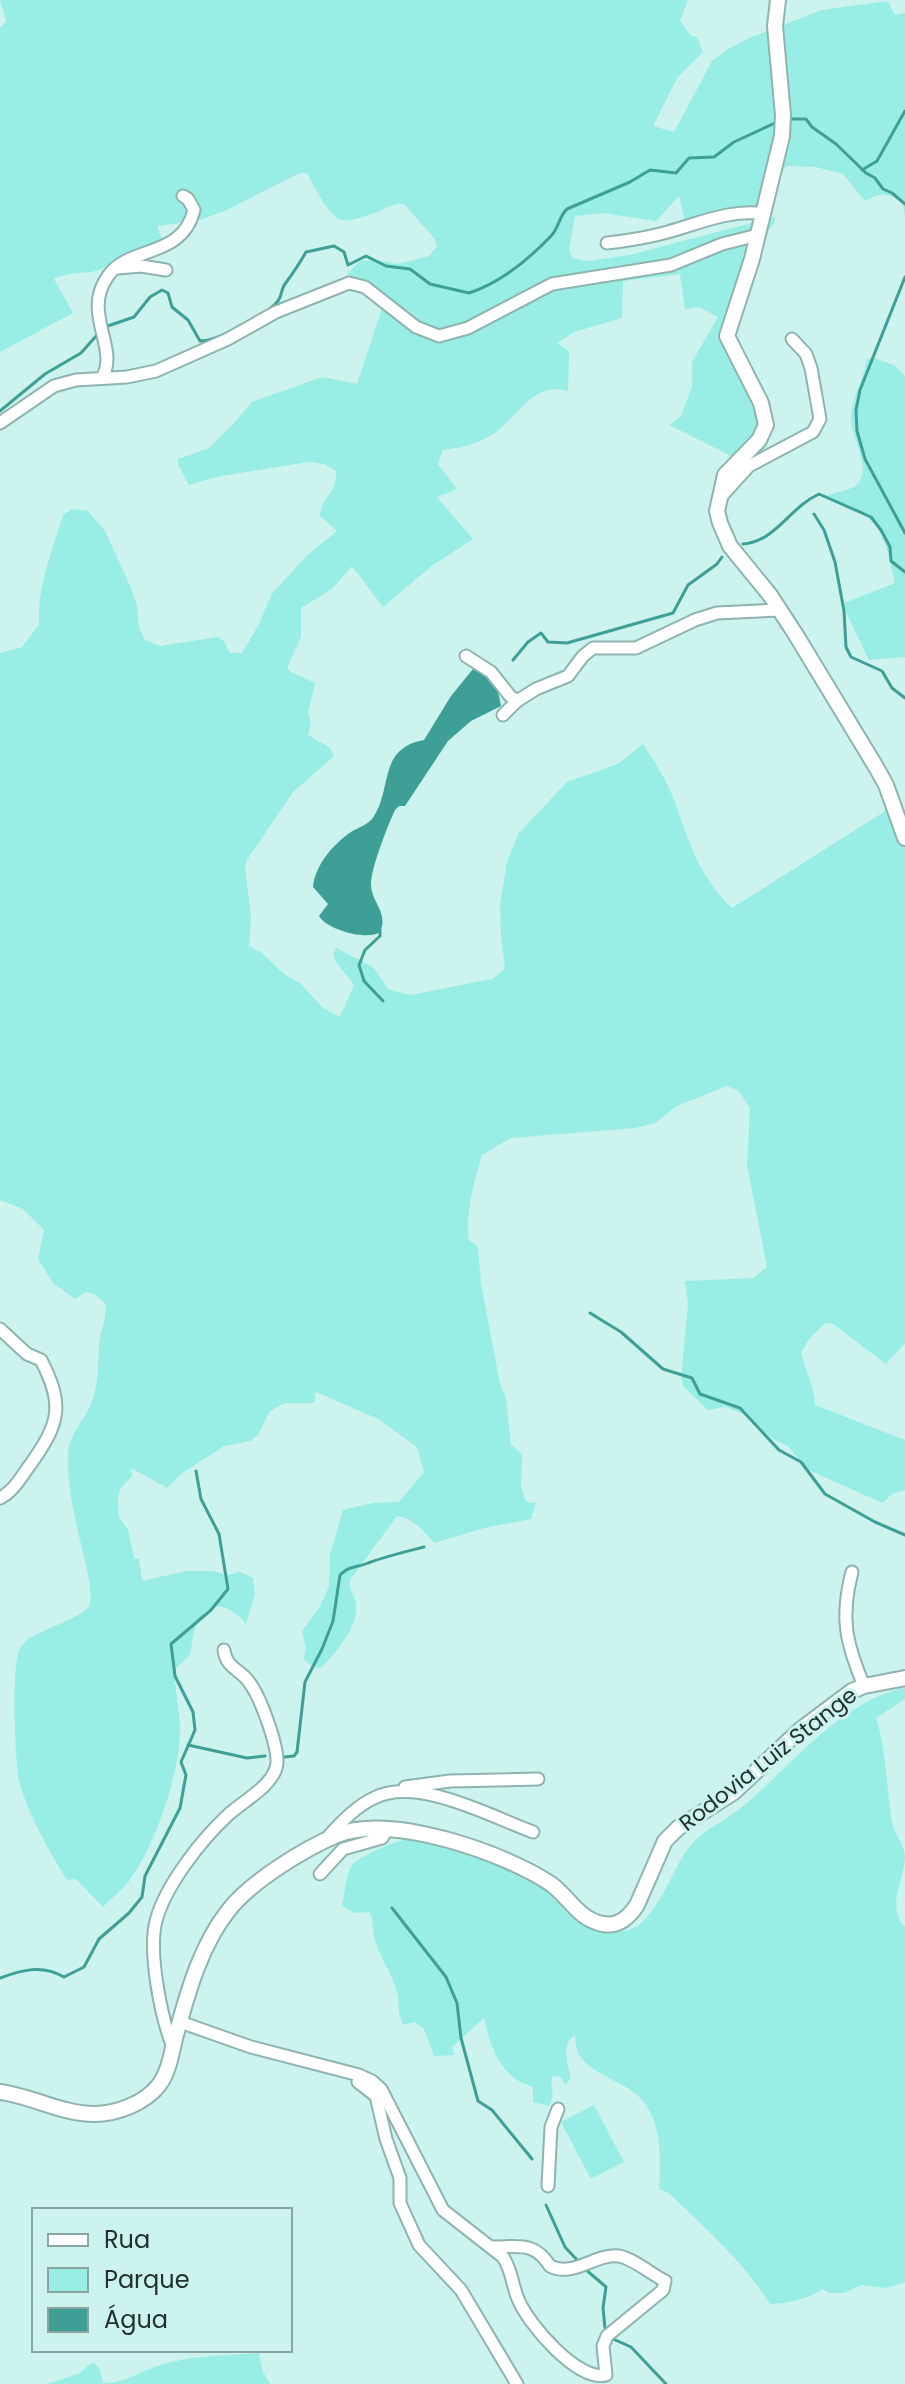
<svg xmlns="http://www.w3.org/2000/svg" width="905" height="2384" font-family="Poppins,sans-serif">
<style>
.green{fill:#98eee4}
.water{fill:#3e9f96}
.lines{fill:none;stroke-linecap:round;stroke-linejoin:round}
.stream{stroke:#3e9f96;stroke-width:3}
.minor-casing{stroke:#8fb4af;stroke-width:15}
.tertiary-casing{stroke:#8fb4af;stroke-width:18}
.minor{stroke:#fff;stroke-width:11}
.tertiary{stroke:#fff;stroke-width:14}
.labels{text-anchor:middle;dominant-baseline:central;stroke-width:6;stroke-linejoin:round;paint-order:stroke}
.street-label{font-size:22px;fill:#22312f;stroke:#ccf3ed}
</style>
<rect width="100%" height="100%" fill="#ccf3ed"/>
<g class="green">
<path d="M0,0H688L680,21L691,36L697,37L703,52L677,78L653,126L674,132L712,61L728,49L749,38L822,10L888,1L895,15L905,13V218L903,203C888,192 881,192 865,201L843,174L816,167L787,166L775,179L770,206L685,222L679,196L656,221L602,213L575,216L569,250L572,258L588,261L629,255L775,217V223L766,232L742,241L755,260L736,329L737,337C749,365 786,419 765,448C761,454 752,458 745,463L669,425L681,416L692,386V362L718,317L699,307L685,309L680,274L623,281L622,318L574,332L557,343L569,351L568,391C534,381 520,414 496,432C481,443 461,448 443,450L438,464L457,489L437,497L473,539L433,565L383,607L352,566L332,589L301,608V637L287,668L291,672L315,683L308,713L311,723L308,735L329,747L334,756L293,792L247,860L245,867L251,918L249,946L262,953L284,974L301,984L323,1008L340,1017L354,985C347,973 336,967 333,954L336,948L373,967L388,989L410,995L492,979L505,969L501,937L500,905L507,862L518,834L567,782L618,764L643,744C656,763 668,783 676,805C690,845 700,877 732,908L895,805L905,828V1343L886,1364L833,1324L825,1323L810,1338L801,1352C805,1370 815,1388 815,1405L905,1440V1490L892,1494L882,1503L807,1469L788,1446L773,1439L743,1414L726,1407L708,1410L684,1387L681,1379L688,1305L685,1281L753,1278L767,1267L747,1165L750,1108L739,1091L727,1086L677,1106L655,1123L635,1128L511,1138L482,1155C474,1183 465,1211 469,1240L478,1247L481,1283L500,1384L506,1398L511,1445L522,1454L521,1487L526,1502L536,1503L531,1519L484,1528L434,1543C425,1531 412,1518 397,1516L350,1580C348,1591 356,1595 356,1605C358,1628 336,1652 321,1668L312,1667L304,1659L306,1647L302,1631L319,1608L329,1587L330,1555L343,1510L372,1503L399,1502L424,1472L417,1447L378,1419L316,1392L314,1403H285L270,1411L258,1435L250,1441L224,1446L181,1474L167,1488L131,1468L132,1476L120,1489L118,1499L119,1517L128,1530L134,1558L139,1559L142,1581L186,1571H213L228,1575L240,1572L253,1578L255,1595L246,1624C228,1603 208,1597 195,1629C192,1637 192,1647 190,1655L175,1669C174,1690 180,1709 180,1730C180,1774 155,1846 129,1881C122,1890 111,1898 103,1907L76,1879L67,1880C50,1853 27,1812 19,1781C15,1761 11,1664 20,1648C21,1646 26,1641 28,1639C40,1630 87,1616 90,1604C93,1588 84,1559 81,1544C74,1516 67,1482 68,1454C69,1434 87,1417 93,1399C99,1380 98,1364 99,1345C100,1329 108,1319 105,1303L94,1294L86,1292L75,1299L53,1283L38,1259L44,1230L23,1209L0,1200V653L22,647L39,625C37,587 52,552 63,515L72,509L88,511L105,531L131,588L137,606L139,628L145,640L160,646L218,637L224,641L230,653H242L258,626L272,594L305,557L337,531L320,516C320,499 339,490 336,471L324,464L309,462L216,477L189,485L178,464V459L209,448L234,423L252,402L322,377L357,384L386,296L347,274L360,261L375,260L398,264L429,256L437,246L434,238L404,204C391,203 386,209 374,213C366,216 350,222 342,220C329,218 313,184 307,173H300L227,210L200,220L157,226L163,241L113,260C94,280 80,267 54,279L73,313L0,352V28L6,21Z"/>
<path d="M874,358L894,365L905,376V657L869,660L842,604L895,583C883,528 881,517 825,496C834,493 847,491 855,486C876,471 848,434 851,414C853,396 864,379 867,359Z"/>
<path d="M905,1687V1699L876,1718C887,1752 886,1787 892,1822C894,1833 904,1845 905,1856C905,1880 885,1905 905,1927V2282L887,2288L861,2285L845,2293H829L823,2289C806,2299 790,2303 770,2304C743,2261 705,2228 669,2193L659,2189C660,2160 663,2132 646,2105C631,2081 592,2078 578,2053C576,2048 576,2040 575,2035C561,2043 567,2064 571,2078L565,2085L561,2077L553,2076C548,2087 557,2091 549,2106L533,2102V2087C501,2077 491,2050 484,2018L452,2047L454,2055L434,2056L424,2029L414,2022L404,2025C396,2013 401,2003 396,1989C390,1968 375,1951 373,1929C372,1921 374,1919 369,1912L355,1913L342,1906C345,1894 345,1875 352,1865C360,1856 399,1839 412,1838C425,1837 526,1867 540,1874C570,1889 586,1932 623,1931C652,1930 671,1874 685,1853C700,1830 726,1821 746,1804C795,1761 839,1704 905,1687Z"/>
<path d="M594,2105L624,2162L591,2179L561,2122Z"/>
<path d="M259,2353L262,2370L270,2384H47L78,2374L93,2362L100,2369L103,2383C124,2384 143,2370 163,2364C195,2355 226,2356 259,2353Z"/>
</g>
<path class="water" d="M473,669C492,676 498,685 501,706L471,721L448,741L405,806H399L395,810C388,825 371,868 371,884C371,903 389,912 380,932C368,941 327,930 319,916L328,904L313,887C315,866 332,845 351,832C357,828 367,825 372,819C393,791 377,748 424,740L451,696Z"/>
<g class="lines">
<g class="stream">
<path d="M791,119H806L812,127L836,144L866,173L875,178L883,189L892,193L905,204"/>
<path d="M862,170L877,161L905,111"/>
<path d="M905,277L860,390L856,410L857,431L865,459L905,533"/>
<path d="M105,327L134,317L150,297L162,290L168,293L172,307L188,320L200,341C217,341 267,315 278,301C282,296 281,289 285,284C293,273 300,263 306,252L334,246L344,252L348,265L366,256L386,266L410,269L430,284L469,293C500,283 529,259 551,236C559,228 559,216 567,209L630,182L650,170L676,173L689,158L714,157L734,142L775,123"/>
<path d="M0,411L45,374L81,353L97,335"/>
<path d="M814,514L824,530L835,562L844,611L846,647L851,657L882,671L892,688L905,698"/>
<path d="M743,544C775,542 790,507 819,494L871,517L881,530L890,547L891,561L905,572"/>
<path d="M513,660L528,642L541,633L548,642L567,643L673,613L688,585L717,564L722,557"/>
<path d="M380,930V936L365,950L359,965L364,981L383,1001"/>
<path d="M590,1313L621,1332L663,1369L692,1378L700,1394L740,1408L779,1450L801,1462L825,1494L875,1522L905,1535"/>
<path d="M188,1745L247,1758L265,1756"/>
<path d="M284,1757L294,1756L297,1752L305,1682L322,1649L333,1621L340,1575C350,1565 357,1568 368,1563C387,1556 404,1552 424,1547"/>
<path d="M392,1908L446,1977L457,2003L461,2038L478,2101L492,2110L532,2159"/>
<path d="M0,1978C22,1970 42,1964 64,1977L84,1967L99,1939L129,1913L142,1897L145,1876L180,1808L186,1775L181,1762L195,1730L193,1712L175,1676L171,1644L211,1610L228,1589L219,1534L201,1499L196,1471"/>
<path d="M546,2205L565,2247L578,2261"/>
<path d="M585,2269L606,2287L603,2308L605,2328"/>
<path d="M611,2338L631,2347L666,2384"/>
</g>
<defs>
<g id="minor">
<path d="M607,243C626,241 645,238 664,233C695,225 731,208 764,214"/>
<path d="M118,268L141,266L166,270"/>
<path d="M102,378C120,348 81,313 108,276C129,245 182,259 194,210L188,199L183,196"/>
<path d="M0,423L54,386L76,380L127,377L156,371L228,339L276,312L349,283L365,287L416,327L439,336L468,328L552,284L671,265L722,244L758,235"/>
<path d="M719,499L749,466L813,432L820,419L811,368L806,354L792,339"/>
<path d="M466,656L491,672L510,696L517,701"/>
<path d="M503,715L517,701L536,689L568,676L583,656L593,648H636L695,620L717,613L779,610"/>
<path d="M0,1329L27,1354L41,1360C65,1406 59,1424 30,1465C21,1477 14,1491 0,1498"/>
<path d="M852,1572C840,1618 846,1643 864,1686"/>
<path d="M405,1787L450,1781L538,1779"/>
<path d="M327,1838C340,1823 356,1806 374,1798C417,1776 490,1816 533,1832"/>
<path d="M320,1874L343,1849L382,1838L386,1831"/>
<path d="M180,2022L251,2047L359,2075L372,2081L381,2089L443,2210L503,2257C512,2270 512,2285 518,2299C528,2324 578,2382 606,2375L603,2346L607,2336L663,2290L665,2281C651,2274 634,2259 619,2256C596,2253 573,2278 550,2266C534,2241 519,2247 492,2247"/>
<path d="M173,2047C161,2018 148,1952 156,1921C165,1886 201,1840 228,1815C243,1801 275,1785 277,1763C278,1745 260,1696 249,1682C240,1669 226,1668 224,1650"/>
<path d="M358,2082L376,2096L386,2139L400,2178V2203L419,2245L461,2290L517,2384"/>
<path d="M548,2186L551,2127L558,2109"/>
</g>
<g id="tertiary">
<path d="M778,0L775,26L783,115L782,136L752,259L727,336L761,403L766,425L759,440L725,475L717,511L720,523L730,546L770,595L796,635L876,767L886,785L905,838"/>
<path d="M0,2092C31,2096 63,2114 94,2114C117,2114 145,2103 159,2085C171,2069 172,2046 178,2028C189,1988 202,1944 228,1911C250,1882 304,1849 337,1835C391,1813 505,1853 551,1884C569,1897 579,1920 603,1924C619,1927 629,1917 637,1905L665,1841L678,1828L734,1792L800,1730L852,1691L864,1686L905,1678"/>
</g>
</defs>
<use href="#minor" class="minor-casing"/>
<use href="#tertiary" class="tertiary-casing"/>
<use href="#minor" class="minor"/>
<use href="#tertiary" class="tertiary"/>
</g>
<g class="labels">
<g class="street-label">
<text transform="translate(768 1759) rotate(-38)">Rodovia Luiz Stange</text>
</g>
</g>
<rect x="32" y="2208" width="260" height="144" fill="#ccf3ed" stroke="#88a5a1" stroke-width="2"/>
<rect x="48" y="2234" width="40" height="12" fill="#ffffff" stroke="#88a5a1" stroke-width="2"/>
<text x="104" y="2248" font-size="24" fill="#22312f">Rua</text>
<rect x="48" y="2268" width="40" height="24" fill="#98eee4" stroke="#88a5a1" stroke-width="2"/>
<text x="104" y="2288" font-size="24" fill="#22312f">Parque</text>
<rect x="48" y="2308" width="40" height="24" fill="#3e9f96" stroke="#88a5a1" stroke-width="2"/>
<text x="104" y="2328" font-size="24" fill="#22312f">Água</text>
</svg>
